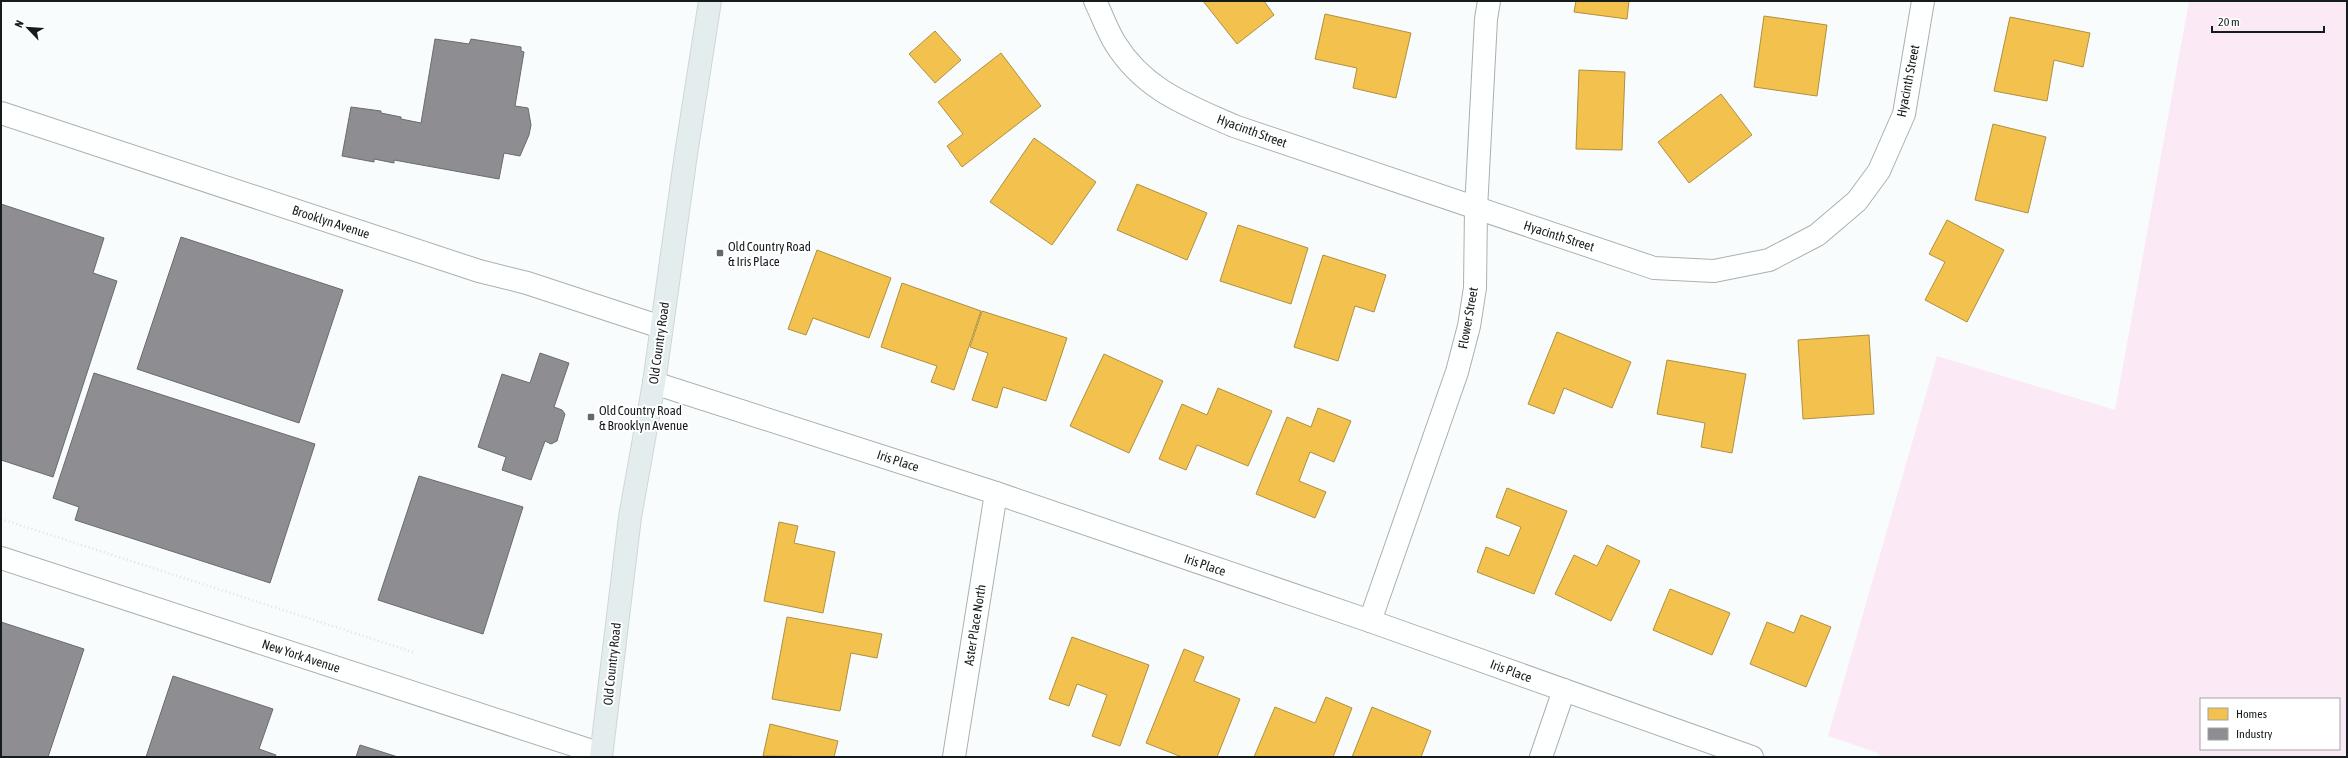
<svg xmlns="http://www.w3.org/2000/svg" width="2348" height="758" font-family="'Asap Condensed',sans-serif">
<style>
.green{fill:#fbeaf5;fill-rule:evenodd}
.homes{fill:#f2c14e;stroke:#b0903f}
.industry{fill:#8d8d92;stroke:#696b6f}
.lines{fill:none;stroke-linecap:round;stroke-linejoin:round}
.street-casing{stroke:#aab0b0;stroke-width:24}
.primary-casing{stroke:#d2d5d6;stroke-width:24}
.path{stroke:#e0e2e2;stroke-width:2.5;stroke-dasharray:1 3;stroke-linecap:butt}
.street{stroke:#feffff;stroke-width:22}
.primary{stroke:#e3edee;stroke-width:22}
.poi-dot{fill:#646a6b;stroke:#fff;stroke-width:1.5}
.labels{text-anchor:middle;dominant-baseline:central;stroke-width:4;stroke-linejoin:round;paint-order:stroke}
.street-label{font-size:13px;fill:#151c1d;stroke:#fff}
.poi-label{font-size:13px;fill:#151c1d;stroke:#fff;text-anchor:start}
</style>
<rect width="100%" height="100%" fill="#f8fcfc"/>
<path class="green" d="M2189,1H2347V757H1879L1878,753L1828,736L1937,356L2115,410ZM2201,699H2339V749H2201Z"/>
<g class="homes">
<path d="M1203,1H1264L1274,15L1237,44Z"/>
<path d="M1576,1H1629L1627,19L1574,12Z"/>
<path d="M1325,14L1411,33L1396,98L1353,88L1357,68L1315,59Z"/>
<path d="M1764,16L1827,25L1817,96L1754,87Z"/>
<path d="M2010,17L2090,33L2083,67L2054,60L2047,101L1994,91Z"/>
<path d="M935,31L961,60L935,83L909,54Z"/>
<path d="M1001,53L1041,106L962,167L947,146L963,134L938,102Z"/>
<path d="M1579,70L1625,72L1622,150L1576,149Z"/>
<path d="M1721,94L1752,135L1689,183L1658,142Z"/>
<path d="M1993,124L2046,137L2028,213L1975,200Z"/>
<path d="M1034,138L1096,182L1052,245L990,202Z"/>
<path d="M1137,184L1207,213L1187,260L1117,230Z"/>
<path d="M1947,220L2004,250L1967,322L1925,300L1945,262L1929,254Z"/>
<path d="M1238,225L1308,248L1291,304L1220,281Z"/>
<path d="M817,250L891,278L869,338L813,318L806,335L788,329Z"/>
<path d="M1323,255L1386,275L1374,312L1355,306L1338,361L1294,347Z"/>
<path d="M902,283L981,311L954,390L931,382L937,366L881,347Z"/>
<path d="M982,311L1067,338L1046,401L1003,387L997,408L972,400L988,353L970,347Z"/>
<path d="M1557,332L1631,362L1612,408L1564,388L1554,414L1528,404Z"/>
<path d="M1869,335L1874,414L1803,419L1798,340Z"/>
<path d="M1104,354L1163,381L1129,453L1070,426Z"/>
<path d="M1667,360L1746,374L1732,453L1701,447L1705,423L1657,414Z"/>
<path d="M1218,388L1272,411L1248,466L1197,445L1186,470L1159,459L1182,404L1207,415Z"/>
<path d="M1318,408L1351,421L1334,462L1310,452L1299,481L1326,492L1315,518L1256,494L1287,417L1311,427Z"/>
<path d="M1507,488L1567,511L1534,594L1477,572L1486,547L1509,556L1521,527L1496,517Z"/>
<path d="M779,522L798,526L794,543L835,552L823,613L764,601Z"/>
<path d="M1607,545L1640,561L1611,621L1555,594L1574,555L1597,566Z"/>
<path d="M1670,589L1730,613L1712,655L1653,630Z"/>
<path d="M1801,615L1831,627L1806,687L1750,664L1767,622L1794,633Z"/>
<path d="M787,617L882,634L877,658L851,653L840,711L772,699Z"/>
<path d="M1072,637L1149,665L1120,746L1092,736L1107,695L1077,684L1069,706L1049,699Z"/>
<path d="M1184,649L1204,657L1194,681L1240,699L1217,757H1182L1146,743Z"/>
<path d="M1326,697L1352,708L1333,757H1254L1275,707L1315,723Z"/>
<path d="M1372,707L1431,731L1421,757H1352Z"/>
<path d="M770,724L838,741L834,757L763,756Z"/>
</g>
<g class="industry">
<path d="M435,39L469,44L471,39L521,47V51L524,52L515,106L528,108L531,125L529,135L520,156L504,153L499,179L394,160V163L374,159V162L342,156L351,107L381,111V113L401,117V119L421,123Z"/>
<path d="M1,204L104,238L93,273L117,281L53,477L1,460Z"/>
<path d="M181,237L343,290L299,423L137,369Z"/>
<path d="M540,353L569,363L554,407L562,410L565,414L557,441L551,444L545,441L531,480L502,470L506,457L478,447L502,374L530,383Z"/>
<path d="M94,373L315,444L270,583L75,520L79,507L53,498Z"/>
<path d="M419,476L523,507L483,634L378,600Z"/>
<path d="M1,622L84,649L48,757H1Z"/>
<path d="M173,676L273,709L259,749L276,755L275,757H146Z"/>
<path d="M360,745L398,757H356Z"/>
</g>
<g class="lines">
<defs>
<g id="street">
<path d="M1095,1C1102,15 1107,30 1115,43C1144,90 1187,105 1234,126L1654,268L1714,271L1769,260L1817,235L1857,201L1879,171L1904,114L1923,1"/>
<path d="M1,113L479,271L527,283L661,327"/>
<path d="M654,383L996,493L1370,621L1752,757"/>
<path d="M1,558L601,754"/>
<path d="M1370,621L1457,372L1469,326L1475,288L1476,209L1486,19L1489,1"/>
<path d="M954,757L996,493"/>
<path d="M1541,757L1564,690"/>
</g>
<path id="primary" d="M601,757L630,517L654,383L686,154L710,1"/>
</defs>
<use href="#street" class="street-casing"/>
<use href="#primary" class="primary-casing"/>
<path class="path" d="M1,519L413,652"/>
<use href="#street" class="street"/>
<use href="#primary" class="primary"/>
</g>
<g class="poi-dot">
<rect x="716" y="249" width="8" height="8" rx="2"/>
<rect x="587" y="413" width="8" height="8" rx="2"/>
</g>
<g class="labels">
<g class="street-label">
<text transform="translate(1908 81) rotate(-79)">Hyacinth Street</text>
<text transform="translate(1252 131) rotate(20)">Hyacinth Street</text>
<text transform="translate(331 222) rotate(18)">Brooklyn Avenue</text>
<text transform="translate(1559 236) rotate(18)">Hyacinth Street</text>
<text transform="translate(1468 318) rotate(-80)">Flower Street</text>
<text transform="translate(659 343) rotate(-82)">Old Country Road</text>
<text transform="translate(898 461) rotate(18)">Iris Place</text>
<text transform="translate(1205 565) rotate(19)">Iris Place</text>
<text transform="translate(975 625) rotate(-81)">Aster Place North</text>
<text transform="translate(301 656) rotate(18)">New York Avenue</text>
<text transform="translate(612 664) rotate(-84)">Old Country Road</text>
<text transform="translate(1511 671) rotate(20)">Iris Place</text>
</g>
<g class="poi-label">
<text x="728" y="246">Old Country Road<tspan x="728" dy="15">&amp; Iris Place</tspan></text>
<text x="599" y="410">Old Country Road<tspan x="599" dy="15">&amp; Brooklyn Avenue</tspan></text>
</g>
</g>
<rect width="2348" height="758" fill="none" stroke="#151c1d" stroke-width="4"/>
<rect x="2200" y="698" width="140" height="52" fill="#ffffff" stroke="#a1a4a5"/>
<rect x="2208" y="708" width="20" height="12" fill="#f2c14e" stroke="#a1a4a5"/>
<text x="2236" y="718" font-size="12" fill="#151c1d">Homes</text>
<rect x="2208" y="728" width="20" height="12" fill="#8d8d92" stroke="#a1a4a5"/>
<text x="2236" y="738" font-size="12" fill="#151c1d">Industry</text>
<g transform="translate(28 28) rotate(295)" stroke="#ffffff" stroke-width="3" paint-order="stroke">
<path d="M0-3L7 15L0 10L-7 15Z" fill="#151c1d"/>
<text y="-6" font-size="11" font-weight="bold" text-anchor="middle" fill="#151c1d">N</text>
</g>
<path d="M2212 26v6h112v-6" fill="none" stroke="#151c1d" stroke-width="2"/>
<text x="2218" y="26" font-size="12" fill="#151c1d" stroke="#ffffff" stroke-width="3" paint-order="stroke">20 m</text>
</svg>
